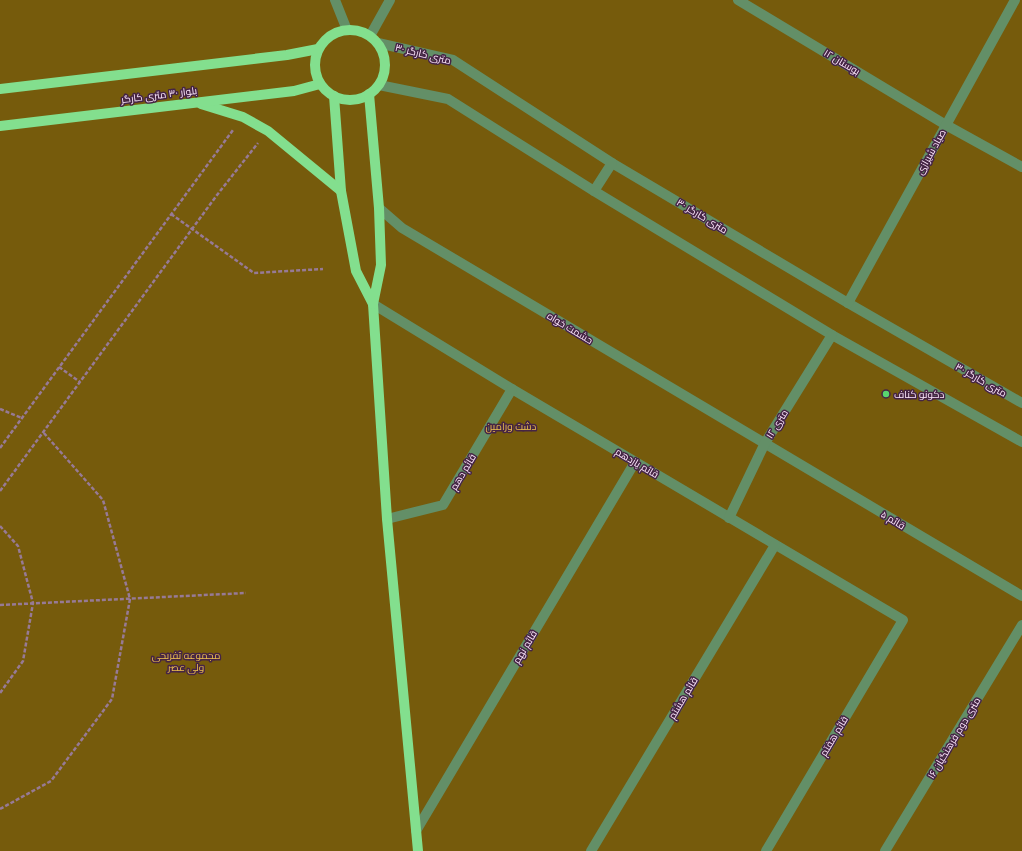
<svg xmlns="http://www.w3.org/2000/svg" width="1022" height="851" font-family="Figtree,Cairo,sans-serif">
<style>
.green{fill:#765b0c}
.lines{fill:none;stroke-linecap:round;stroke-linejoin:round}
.path{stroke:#977a96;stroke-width:2.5;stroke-dasharray:4 2;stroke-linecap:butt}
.minor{stroke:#638f67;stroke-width:10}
.major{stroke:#83df8e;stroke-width:10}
.poi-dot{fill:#59d56f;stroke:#452445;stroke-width:1.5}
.labels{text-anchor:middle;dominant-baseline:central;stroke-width:3;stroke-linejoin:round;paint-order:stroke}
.street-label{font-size:10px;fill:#fee9fd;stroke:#452445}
.poi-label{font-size:10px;fill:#fee9fd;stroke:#452445;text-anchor:start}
.park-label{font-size:10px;fill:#edc04f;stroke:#452445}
</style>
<rect width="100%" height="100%" fill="#502e50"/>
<rect class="green" x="0" y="0" width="1022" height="851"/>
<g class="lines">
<g class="path">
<path d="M171,214L254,273L323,269"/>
<path d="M59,367L80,382"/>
<path d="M0,409L22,418"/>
<path d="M0,448L233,130"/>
<path d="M0,491L217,195L258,143"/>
<path d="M0,526L18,546L33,603L23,661L0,693"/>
<path d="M0,605L246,593"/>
<path d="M0,809L51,781L112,699L130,599L103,500L43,432"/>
</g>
<g class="minor">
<path d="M335,0L347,30"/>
<path d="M738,0L946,125L1022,167"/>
<path d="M370,36L390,0"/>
<path d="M378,43L453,60L612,163L848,303L1022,403"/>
<path d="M379,85L448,99L594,191L832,335L1022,442"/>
<path d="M594,191L612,163"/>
<path d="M379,208L402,228L1022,596"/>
<path d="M848,303L1015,0"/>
<path d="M373,304L512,389L903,620L766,851"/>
<path d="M729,518L765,443L832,335"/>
<path d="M387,519L443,505L512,389"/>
<path d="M416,831L635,462"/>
<path d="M591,851L775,545"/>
<path d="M885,851L1022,625"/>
</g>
<g class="major">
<circle cx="350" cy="65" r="35"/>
<path d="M0,89L287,55L318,49"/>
<path d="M369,94L379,208L381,265L373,304L387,519L418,851"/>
<path d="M334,96L341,191L356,271L373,304"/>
<path d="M201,104L243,117L268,131L341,191"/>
<path d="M0,126L294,91L320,84"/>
</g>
</g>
<circle class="poi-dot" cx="886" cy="394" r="4"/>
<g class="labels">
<g class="street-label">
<text transform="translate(423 54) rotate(14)">۳۰ متری کارگر</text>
<text transform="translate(842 62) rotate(31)">بوستان ۱۲</text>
<text transform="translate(159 95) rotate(-7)">بلوار ۳۰ متری کارگر</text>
<text transform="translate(931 152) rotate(-61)">صیاد شیرازی</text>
<text transform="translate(702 216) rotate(31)">۳۰ متری کارگر</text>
<text transform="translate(570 328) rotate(31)">حشمت خواه</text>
<text transform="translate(981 380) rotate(30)">۳۰ متری کارگر</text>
<text transform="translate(777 424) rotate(-58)">۱۲ متری</text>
<text transform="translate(637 463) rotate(31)">قائم یازدهم</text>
<text transform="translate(463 472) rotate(-59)">قائم دهم</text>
<text transform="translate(893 520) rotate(31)">قائم ۵</text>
<text transform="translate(525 647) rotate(-59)">قائم نهم</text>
<text transform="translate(683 698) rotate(-59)">قائم هشتم</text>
<text transform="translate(834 736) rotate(-59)">قائم هفتم</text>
<text transform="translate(954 738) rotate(-59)">۱۶ متری دوم فرهنگیان</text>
</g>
<g class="poi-label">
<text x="894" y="394">دکونو کناف</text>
</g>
<g class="park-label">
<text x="511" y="426">دشت ورامین</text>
<text x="186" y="655">مجموعه تفریحی<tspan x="186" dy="12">ولی عصر</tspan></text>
</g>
</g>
</svg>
